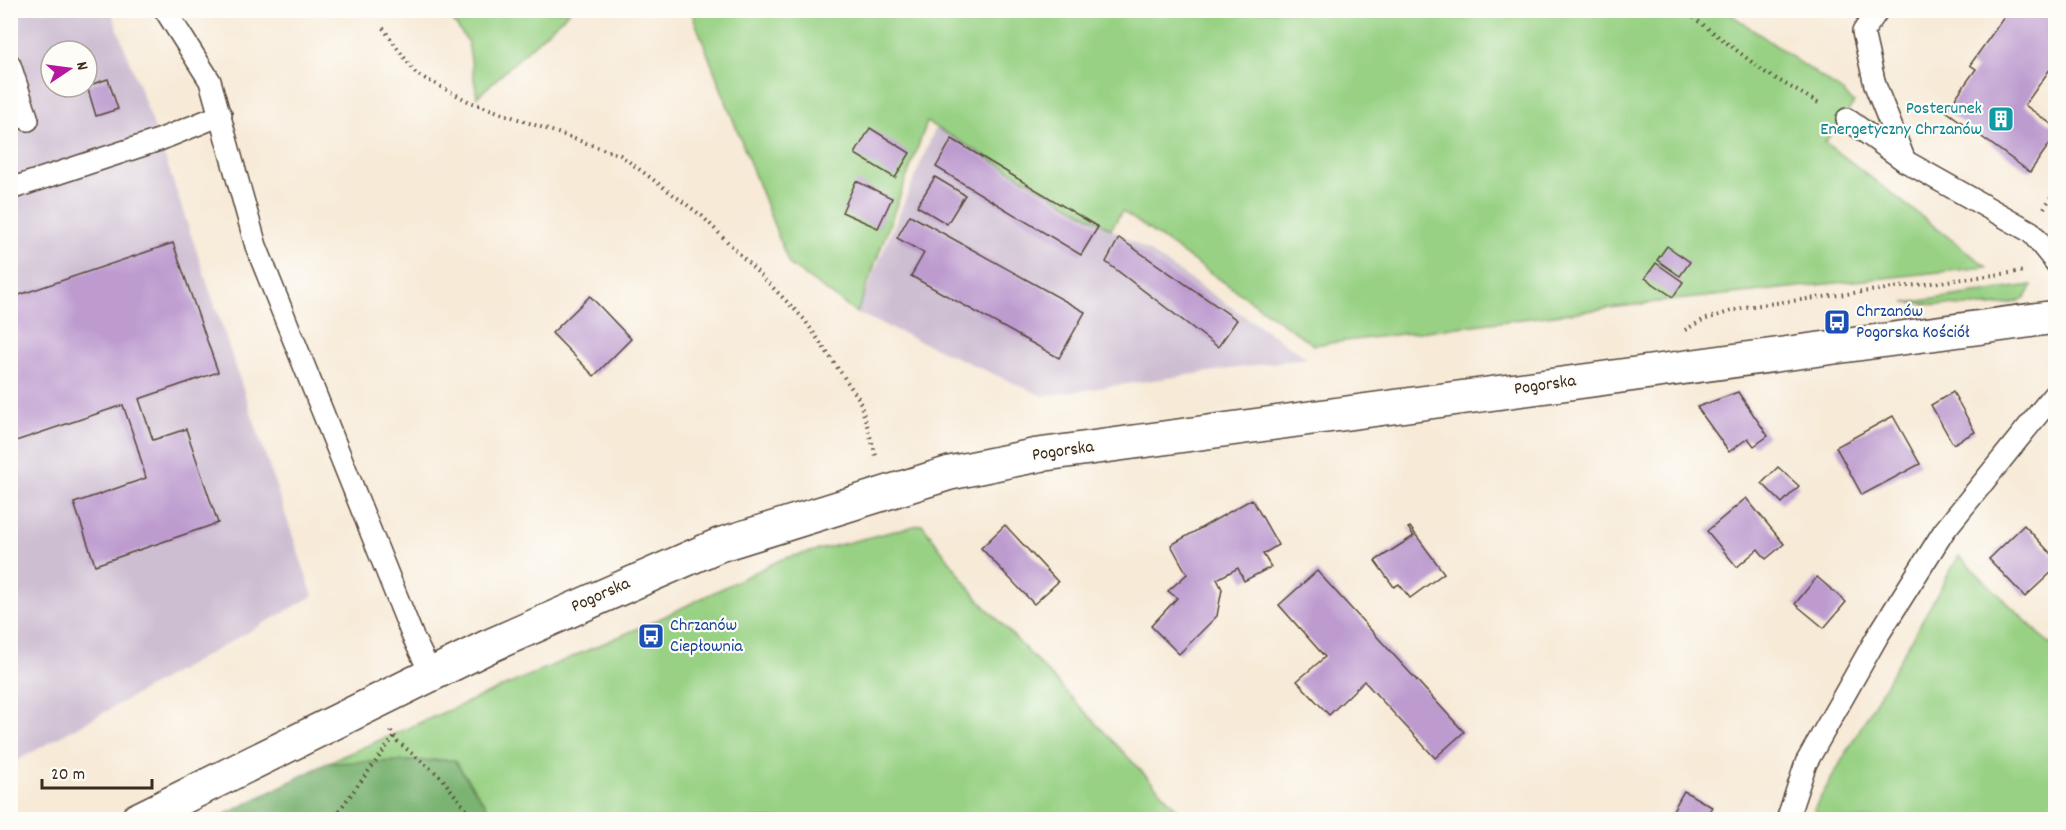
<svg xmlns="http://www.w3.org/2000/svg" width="2066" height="830" font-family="Dekko,sans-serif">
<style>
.industrial{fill:#cdbed2;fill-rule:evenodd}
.green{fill:#98d184;stroke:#6a7e51;stroke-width:1.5}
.forest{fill:#7ab372;stroke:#5a6e48;stroke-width:1.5}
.building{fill:#bd9bcf}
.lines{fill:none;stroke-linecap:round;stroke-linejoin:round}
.lane-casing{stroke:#57473a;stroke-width:24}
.secondary-casing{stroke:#57473a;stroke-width:36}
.path{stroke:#57473a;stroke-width:4;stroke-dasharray:1.5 4.5;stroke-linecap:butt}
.lane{stroke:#fff;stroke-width:21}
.secondary{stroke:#fff;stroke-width:33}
.labels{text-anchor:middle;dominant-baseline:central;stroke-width:4.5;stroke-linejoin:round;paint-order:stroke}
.culture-label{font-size:18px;fill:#0d838f;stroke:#fdfcf7;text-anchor:end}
.transit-label{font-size:18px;fill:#164399;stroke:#fdfcf7;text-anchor:start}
.street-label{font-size:18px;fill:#3b2a1e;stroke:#fdfcf7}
</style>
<rect width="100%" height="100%" fill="#fdfcf7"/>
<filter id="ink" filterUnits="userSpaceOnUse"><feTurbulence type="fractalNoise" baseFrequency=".0167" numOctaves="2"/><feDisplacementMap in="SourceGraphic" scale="12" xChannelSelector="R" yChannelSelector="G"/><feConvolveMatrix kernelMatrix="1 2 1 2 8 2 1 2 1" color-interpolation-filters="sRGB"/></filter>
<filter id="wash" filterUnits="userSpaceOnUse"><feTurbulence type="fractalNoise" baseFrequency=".008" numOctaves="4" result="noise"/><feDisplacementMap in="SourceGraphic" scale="24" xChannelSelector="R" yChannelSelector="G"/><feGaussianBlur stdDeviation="1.35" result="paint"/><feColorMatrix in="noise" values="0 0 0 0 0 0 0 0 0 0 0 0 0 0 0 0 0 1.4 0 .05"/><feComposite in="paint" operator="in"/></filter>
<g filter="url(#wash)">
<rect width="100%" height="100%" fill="#f7ead7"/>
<g class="industrial">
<path d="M11,11H111L159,140L313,596L11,764ZM51,51H87V87H51Z"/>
<path d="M936,127L1145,249L1307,358L1043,396L857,313Z"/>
</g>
<g class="green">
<path d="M446,11H570L477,97L468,42Z"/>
<path d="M691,11H1726L1844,93L1854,103L1825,142L1987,267L1666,301L1314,345L1122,211L1111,229L927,122L857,313L789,264Z"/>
<path d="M2032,285C2030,291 2028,297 2021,300C1999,311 1933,304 1905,303Z"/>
<path d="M922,524L978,599L1181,813L1194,819H495L454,760L327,763L655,621L782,559Z"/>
<path d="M1959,556L2055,649V819H1826L1814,809Z"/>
</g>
<path class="forest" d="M454,760L495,819H216L327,763Z"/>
<g id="blocks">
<g class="building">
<path d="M2009,10H2055V62L2025,105L2055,127V136L2030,172L1946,111L1976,69L1970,65Z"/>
<path d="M108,79L118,109L96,116L87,86Z"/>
<path d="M870,128L910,153L895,178L855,154Z"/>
<path d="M952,139L1098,227L1081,255L936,167Z"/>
<path d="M935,177L965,195L947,224L917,206Z"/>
<path d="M856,181L892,198L878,228L842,212Z"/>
<path d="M910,215L1085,312L1059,358L911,276L924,253L897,238Z"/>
<path d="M1119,238L1237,320L1218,347L1106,262Z"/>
<path d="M173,243L218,372L139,399L153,440L186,429L218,523L95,565L74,503L146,478L137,446L123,405L10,443V298Z"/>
<path d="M1667,246L1690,262L1680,276L1657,260Z"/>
<path d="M1656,263L1683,282L1673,297L1645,278Z"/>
<path d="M590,296L631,339L594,376L552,333Z"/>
<path d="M1738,392L1768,436L1754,446L1748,438L1729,452L1697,407Z"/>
<path d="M1953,392L1975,432L1953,444L1931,405Z"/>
<path d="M1893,416L1920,464L1862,495L1836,447Z"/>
<path d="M1778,467L1799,486L1782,503L1762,483Z"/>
<path d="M1746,498L1784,544L1766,559L1758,549L1737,567L1707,531Z"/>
<path d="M1252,499L1278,545L1263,554L1271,567L1244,581L1238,568L1217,579L1222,589L1217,616L1179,654L1151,626L1177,598L1168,591L1187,574L1171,545Z"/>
<path d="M1005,525L1058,582L1034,604L981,548Z"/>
<path d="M2024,525L2055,558V569L2025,597L1989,559Z"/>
<path d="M1410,527L1444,573L1410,598L1399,584L1394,587L1375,561L1414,536L1408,528Z"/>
<path d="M1317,571L1464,732L1435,758L1364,681L1329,715L1297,681L1325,657L1279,605Z"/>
<path d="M1817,577L1846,602L1824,628L1795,604Z"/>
<path d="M1684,791L1712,807L1705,819H1668Z"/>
</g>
</g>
</g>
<g filter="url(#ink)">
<use href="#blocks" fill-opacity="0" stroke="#57473a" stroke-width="1.5"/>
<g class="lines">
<defs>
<g id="lane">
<path d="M165,10L210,81L256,246L413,637L431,674"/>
<path d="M1878,10L1863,32L1875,85L1905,161"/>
<path d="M10,65L28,120"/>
<path d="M1847,119L1905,161L2031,232L2056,263"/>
<path d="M10,189L159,140L221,115"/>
<path d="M1787,820L1806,763L1877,637L1944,531L2056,392"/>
</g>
<path id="secondary" d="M137,820L487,647L719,545L950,473L1038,455L2056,317"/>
</defs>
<use href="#lane" class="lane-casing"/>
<use href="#secondary" class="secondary-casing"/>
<g class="path">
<path d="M1684,10L1766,73L1822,105"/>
<path d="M383,28L416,74L470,102L620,155L702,216L804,319L859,399L877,459"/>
<path d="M2044,208L2056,190"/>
<path d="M1685,330L1703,320L1745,307L2025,271"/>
<path d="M391,731L398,742L441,777L474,820"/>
<path d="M332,820L394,737"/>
</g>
<use href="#lane" class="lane"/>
<use href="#secondary" class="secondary"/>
</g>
</g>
<defs>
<symbol id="building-square" viewBox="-11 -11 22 22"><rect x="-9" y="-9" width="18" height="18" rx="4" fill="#0f9aa8" stroke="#fdfcf7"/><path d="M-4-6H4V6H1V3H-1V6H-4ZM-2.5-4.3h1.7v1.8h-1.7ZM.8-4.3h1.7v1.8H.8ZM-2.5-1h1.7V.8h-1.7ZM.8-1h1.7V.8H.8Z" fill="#fff"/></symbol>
<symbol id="bus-square" viewBox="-11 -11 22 22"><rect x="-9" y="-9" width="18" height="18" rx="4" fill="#1a4fb4" stroke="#fdfcf7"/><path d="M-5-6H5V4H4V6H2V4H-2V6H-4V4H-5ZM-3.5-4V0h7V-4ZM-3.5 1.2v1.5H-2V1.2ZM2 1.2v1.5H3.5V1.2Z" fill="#fff"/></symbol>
</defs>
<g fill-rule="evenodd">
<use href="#building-square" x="1986" y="104" width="30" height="30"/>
<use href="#bus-square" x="1822" y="307" width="30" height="30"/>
<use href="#bus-square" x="636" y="621" width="30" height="30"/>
</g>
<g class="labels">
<g class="culture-label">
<text x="1982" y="109">Posterunek<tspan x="1982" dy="21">Energetyczny Chrzanów</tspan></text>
</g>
<g class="transit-label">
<text x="1856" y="312">Chrzanów<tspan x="1856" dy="21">Pogorska Kościół</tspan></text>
<text x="670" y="626">Chrzanów<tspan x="670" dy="21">Ciepłownia</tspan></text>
</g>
<g class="street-label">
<text transform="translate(1545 386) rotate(-8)">Pogorska</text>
<text transform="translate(1063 452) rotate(-8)">Pogorska</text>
<text transform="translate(601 596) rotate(-24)">Pogorska</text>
</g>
</g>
<rect width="2066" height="830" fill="none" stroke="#fdfcf7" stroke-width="36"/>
<g transform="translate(69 69) rotate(77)"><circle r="28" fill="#fdfcf7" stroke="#afa8a0" stroke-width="1.5"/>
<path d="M0-4.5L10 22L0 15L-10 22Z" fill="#b5179e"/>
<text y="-9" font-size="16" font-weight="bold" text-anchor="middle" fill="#3b2a1e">N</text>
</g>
<path d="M42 779v9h110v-9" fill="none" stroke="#3b2a1e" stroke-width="3"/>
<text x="51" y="779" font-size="18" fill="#3b2a1e" stroke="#fdfcf7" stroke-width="4.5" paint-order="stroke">20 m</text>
</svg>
